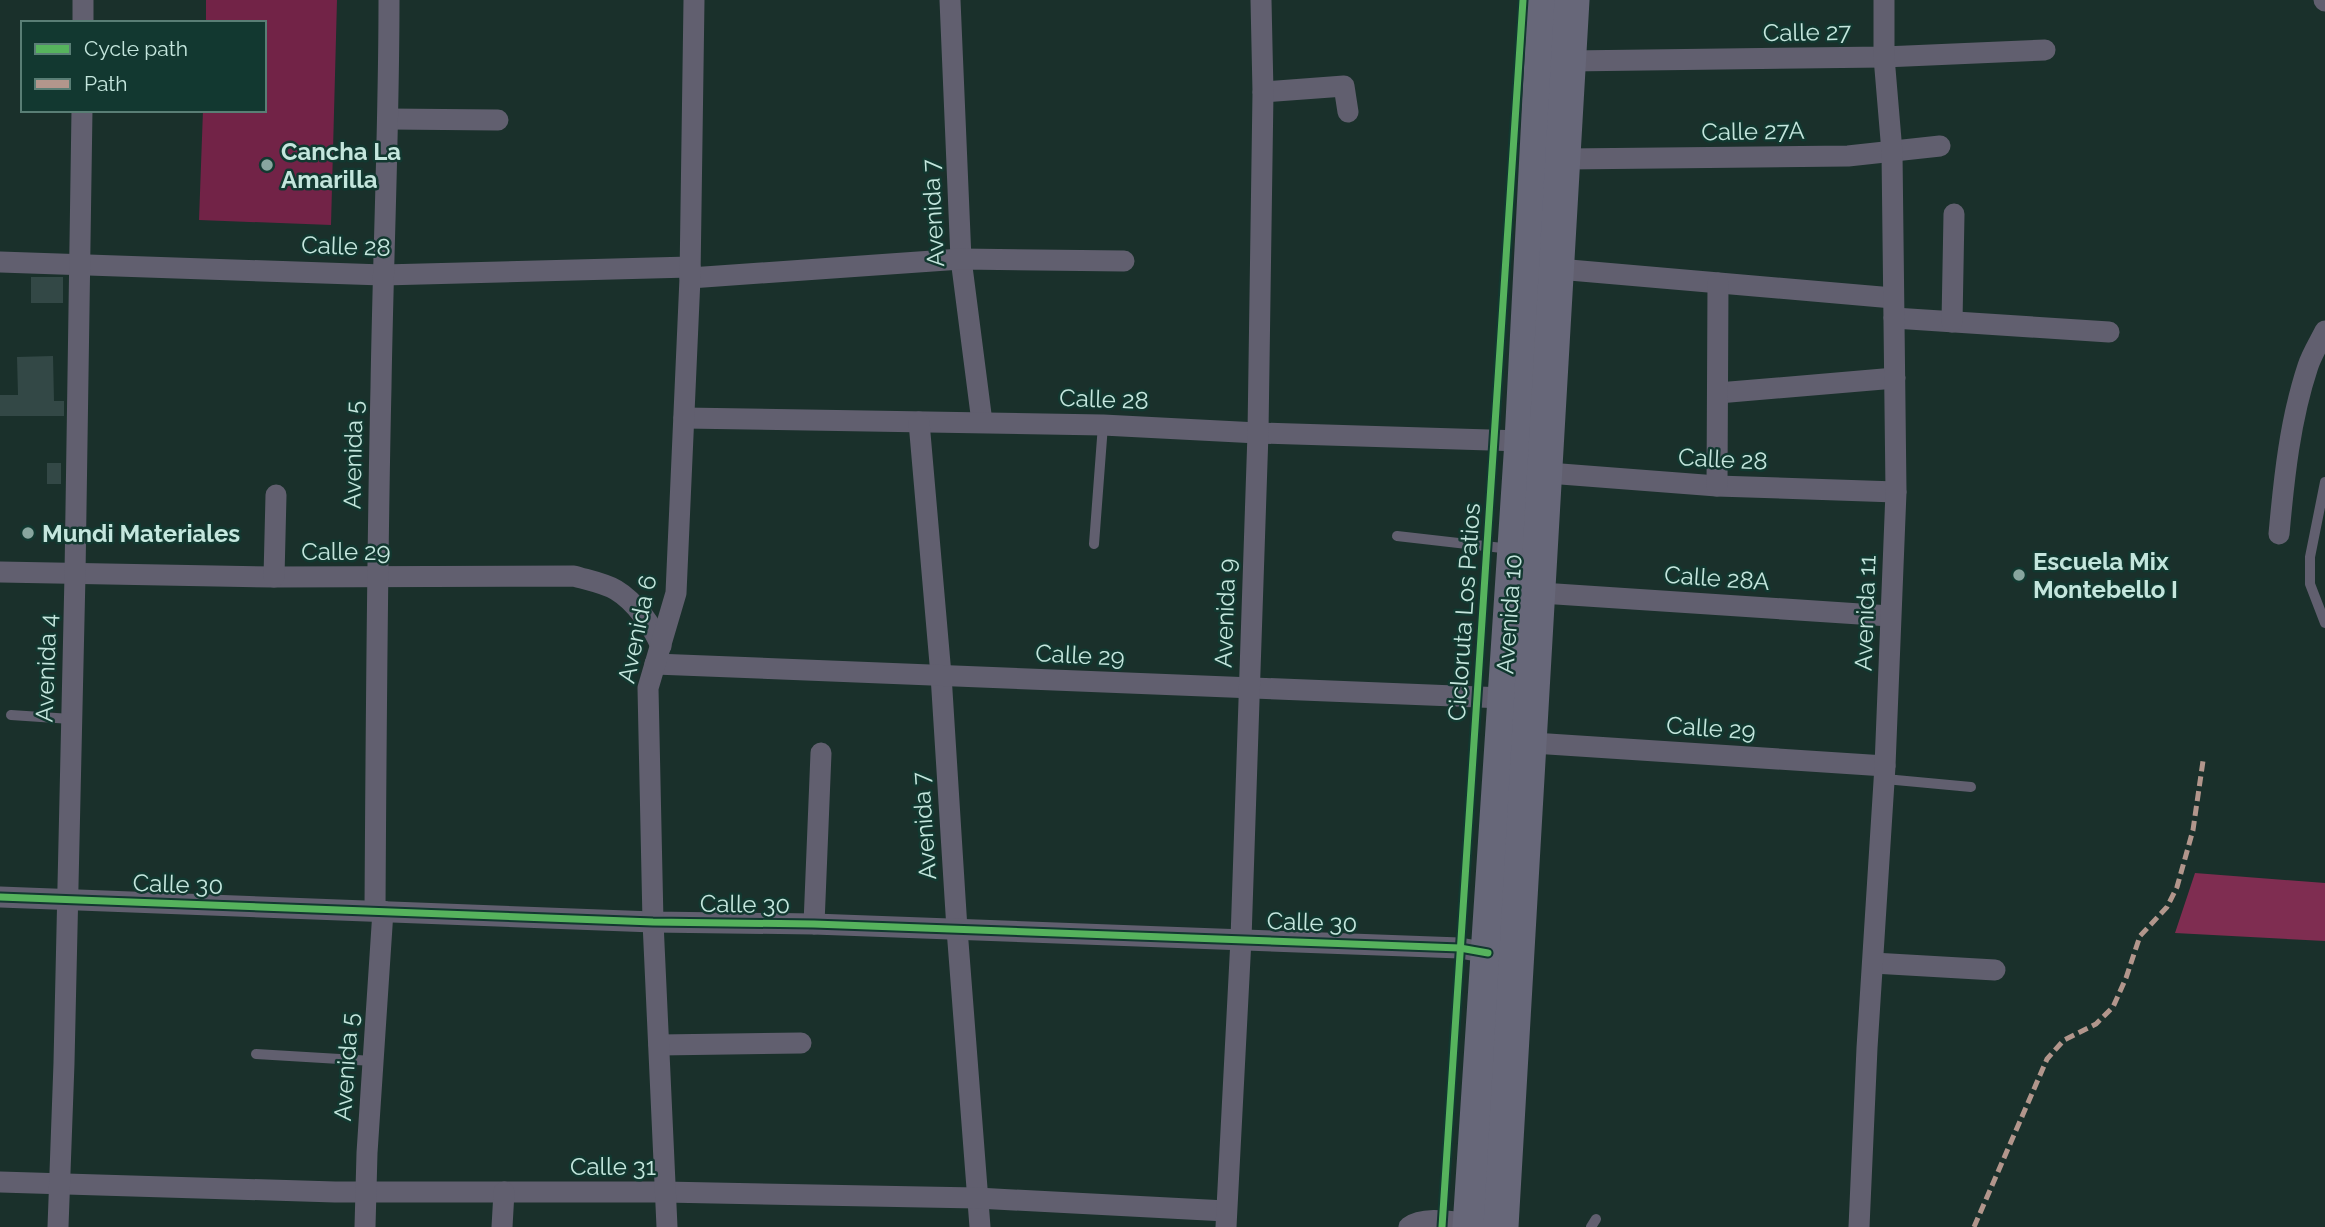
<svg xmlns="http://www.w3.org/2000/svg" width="2325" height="1227" font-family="Raleway,sans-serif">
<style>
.green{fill:#722347}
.forest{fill:#7f2d51}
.building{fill:#334846}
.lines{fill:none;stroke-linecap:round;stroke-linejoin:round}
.service{stroke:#615f6f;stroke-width:10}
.minor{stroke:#615f6f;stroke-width:21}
.primary{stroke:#676779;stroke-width:35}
.quiet{stroke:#b2968c;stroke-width:5;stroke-dasharray:10 5;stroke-linecap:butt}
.cycleway-casing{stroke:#123830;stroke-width:11}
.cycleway{stroke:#56b35d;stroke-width:7}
.poi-dot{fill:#88a69f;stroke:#123830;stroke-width:2.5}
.labels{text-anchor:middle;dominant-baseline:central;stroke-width:5;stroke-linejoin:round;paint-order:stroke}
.street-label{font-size:24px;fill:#c4e6dd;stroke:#123830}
.poi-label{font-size:24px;font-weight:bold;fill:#c4e6dd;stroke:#123830;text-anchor:start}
</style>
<rect width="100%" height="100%" fill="#1a302b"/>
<path class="green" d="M206,0H337L331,225L199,220L203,110H264V23H206Z"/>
<path class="forest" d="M2195,873L2325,883V941L2175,933Z"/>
<g class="building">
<rect x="31" y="277" width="32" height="26"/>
<path d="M53,356L54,401H64V416H0V395H18L17,357Z"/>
<rect x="47" y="463" width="14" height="21"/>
</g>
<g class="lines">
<g class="service">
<path d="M2325,482L2310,557V584L2325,623"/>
<path d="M1397,536L1511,549"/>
<path d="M1094,544L1103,425"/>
<path d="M11,715L71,719"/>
<path d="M1885,779L1971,787"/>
<path d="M256,1054L373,1061"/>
<path d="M1591,1227L1596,1219"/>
</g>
<g class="minor">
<path d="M950,0L961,259L982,422"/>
<path d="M2324,0L2325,1"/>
<path d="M83,23V0"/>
<path d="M1569,61L1884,57L2045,50"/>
<path d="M1263,92L1344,86L1348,112"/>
<path d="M389,119L498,120"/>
<path d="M1566,159L1848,156L1940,146"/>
<path d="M0,262L383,275L690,267"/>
<path d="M1558,269L1893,298"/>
<path d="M690,278L961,259L1124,261"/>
<path d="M1894,318L2109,332"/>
<path d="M1952,322L1954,214"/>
<path d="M1718,393L1895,378"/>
<path d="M684,418L1103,425L1258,433L1522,441"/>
<path d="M919,422L941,675L957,929L980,1227"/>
<path d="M1548,473L1717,486L1896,492"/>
<path d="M1717,486L1718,283"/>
<path d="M2279,534C2284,478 2290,420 2308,366C2312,354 2319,343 2325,331"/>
<path d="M0,572L274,577L574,576C587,580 604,583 616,590C636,602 652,626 661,646"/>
<path d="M274,577L276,495"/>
<path d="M1541,593L1890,616"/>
<path d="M655,664L1504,698"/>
<path d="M1533,743L1885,766"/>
<path d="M0,897L653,922L814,924L1460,948L1488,953"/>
<path d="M375,911C376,736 377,561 381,387C383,258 389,129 389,0"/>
<path d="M814,924L821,753"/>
<path d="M1873,963L1995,970"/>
<path d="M659,1045L801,1043"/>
<path d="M0,1182L335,1192H664L977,1198L1226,1211"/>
<path d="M58,1227L64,1063L75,575L82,110"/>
<path d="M365,1227L367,1153L383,911"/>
<path d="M502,1227L504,1192"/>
<path d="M667,1227L653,922L648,688L676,593L690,278L694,0"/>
<path d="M1226,1227L1241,939L1258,433L1263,92L1261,0"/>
<path d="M1409,1227C1424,1216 1452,1222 1470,1224"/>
<path d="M1859,1227L1867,1048L1885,766L1896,492L1892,152L1884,57V0"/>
</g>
<g class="primary">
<path d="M1470,1227L1522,441L1545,0"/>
<path d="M1501,1227C1528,818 1552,409 1572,0"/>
</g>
<path class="quiet" d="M1974,1227L2047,1059L2064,1040L2096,1024L2113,1007L2126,978L2140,936L2167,907L2177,887L2193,830L2203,761"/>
<defs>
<g id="cycleway">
<path d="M0,897L653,922L814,924L1460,948L1488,953"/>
<path d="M1442,1227L1523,0"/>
</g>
</defs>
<use href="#cycleway" class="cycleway-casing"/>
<use href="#cycleway" class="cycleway"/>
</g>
<g class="poi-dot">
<circle cx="267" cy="165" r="7"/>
<circle cx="28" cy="533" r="7"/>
<circle cx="2019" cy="575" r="7"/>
</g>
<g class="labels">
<g class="street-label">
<text transform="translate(1807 32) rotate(-1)">Calle 27</text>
<text transform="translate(1753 131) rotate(-1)">Calle 27A</text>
<text transform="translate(933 213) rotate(-93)">Avenida 7</text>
<text transform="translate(346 246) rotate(2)">Calle 28</text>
<text transform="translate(1104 399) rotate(2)">Calle 28</text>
<text transform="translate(353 455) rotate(-89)">Avenida 5</text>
<text transform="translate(1723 459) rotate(3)">Calle 28</text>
<text x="346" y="551">Calle 29</text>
<text transform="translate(1717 578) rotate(4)">Calle 28A</text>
<text transform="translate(1464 612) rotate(-86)">Cicloruta Los Patios</text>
<text transform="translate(1225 613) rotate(-88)">Avenida 9</text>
<text transform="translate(1865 613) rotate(-88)">Avenida 11</text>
<text transform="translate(1509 614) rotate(-86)">Avenida 10</text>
<text transform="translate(637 629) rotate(-78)">Avenida 6</text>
<text transform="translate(1080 655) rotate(3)">Calle 29</text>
<text transform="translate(46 668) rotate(-88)">Avenida 4</text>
<text transform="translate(1711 728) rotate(4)">Calle 29</text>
<text transform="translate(924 826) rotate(-94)">Avenida 7</text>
<text transform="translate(178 884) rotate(2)">Calle 30</text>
<text transform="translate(745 904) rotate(1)">Calle 30</text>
<text transform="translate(1312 922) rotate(2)">Calle 30</text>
<text transform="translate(346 1067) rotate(-86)">Avenida 5</text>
<text x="613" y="1166">Calle 31</text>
</g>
<g class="poi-label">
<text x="281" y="151">Cancha La<tspan x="281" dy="28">Amarilla</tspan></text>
<text x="42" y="533">Mundi Materiales</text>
<text x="2033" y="561">Escuela Mix<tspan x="2033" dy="28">Montebello I</tspan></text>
</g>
</g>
<rect x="21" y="21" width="245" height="91" fill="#123830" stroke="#597e75" stroke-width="2"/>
<rect x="35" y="44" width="35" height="10" fill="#56b35d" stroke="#597e75" stroke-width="2"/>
<text x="84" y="56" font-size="21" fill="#c4e6dd">Cycle path</text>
<rect x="35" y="79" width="35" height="10" fill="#b2968c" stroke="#597e75" stroke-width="2"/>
<text x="84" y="91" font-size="21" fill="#c4e6dd">Path</text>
</svg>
